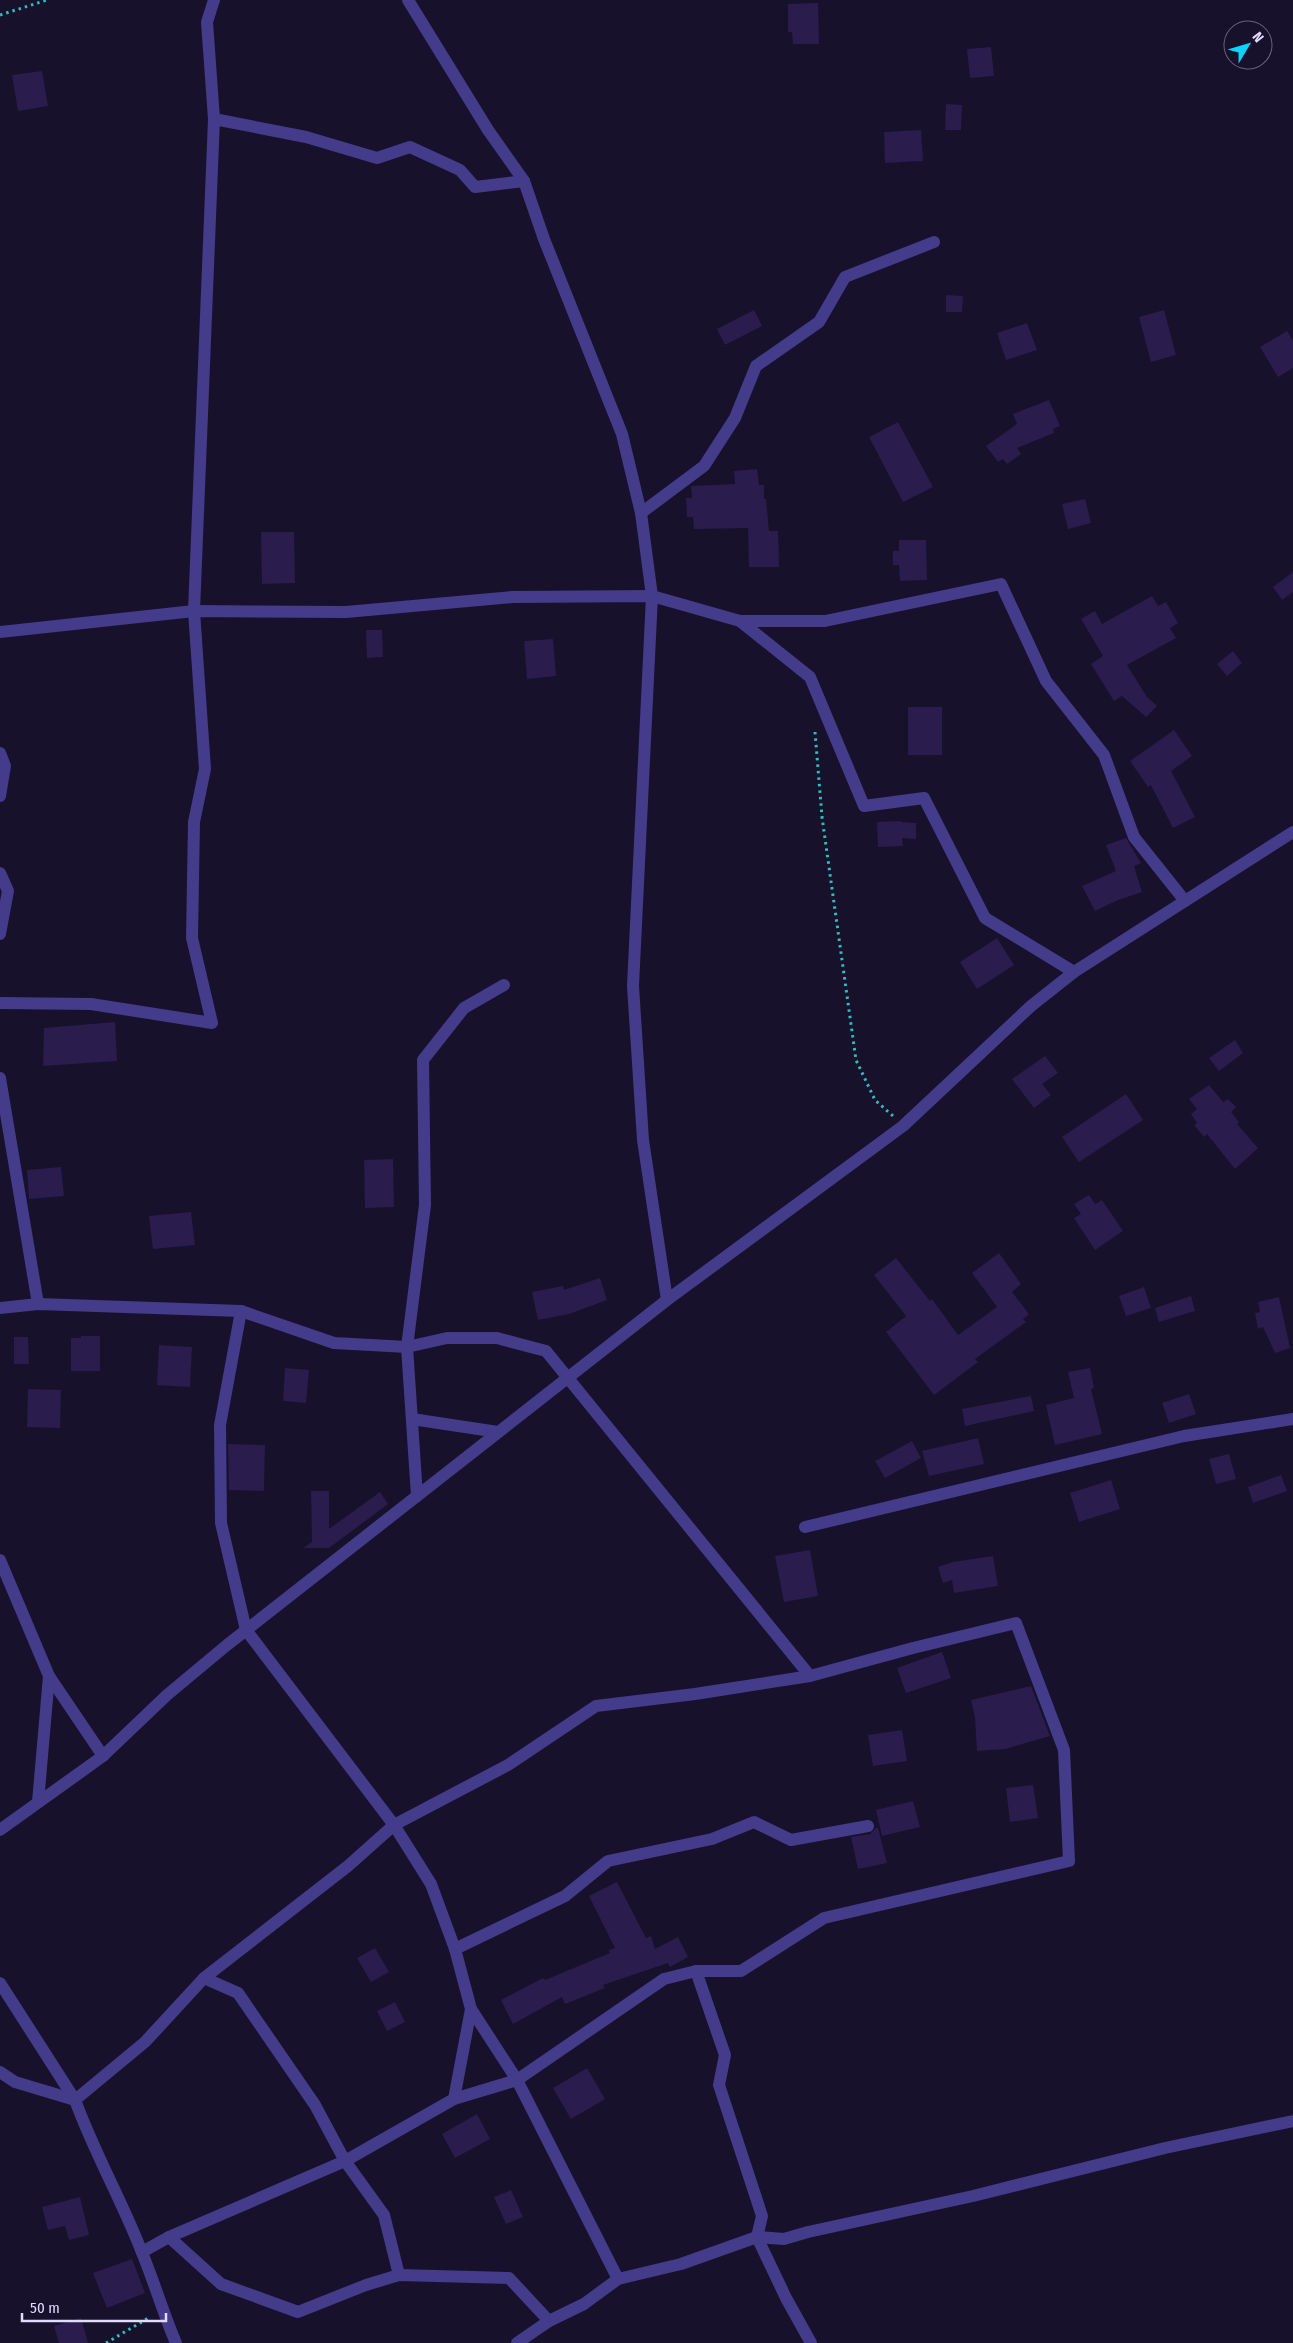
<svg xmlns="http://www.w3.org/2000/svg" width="1293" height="2343" font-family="'Fira Sans Condensed',sans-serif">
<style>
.building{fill:#2a1c4c}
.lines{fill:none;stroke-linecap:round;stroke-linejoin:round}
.path{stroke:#2fbdbf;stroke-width:3;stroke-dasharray:2.5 4;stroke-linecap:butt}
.street{stroke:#443b8a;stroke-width:12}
</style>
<rect width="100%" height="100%" fill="#17112b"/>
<g class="building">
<path d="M818,3L819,44H793L792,32H788V4Z"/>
<path d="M991,47L994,76L970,78L967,49Z"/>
<path d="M42,71L48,106L18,111L12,75Z"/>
<path d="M946,104L962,105L961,130H945Z"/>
<path d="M921,130L923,161L885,163L884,132Z"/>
<path d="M946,295L963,296L962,312H946Z"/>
<path d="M754,310L762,326L725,345L717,329Z"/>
<path d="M1164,310L1176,355L1151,362L1139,317Z"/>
<path d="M1027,323L1037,350L1006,360L997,333Z"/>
<path d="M1287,331L1293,341V368L1278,377L1260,347Z"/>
<path d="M1049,400L1060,426L1053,429L1054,433L1017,448L1021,454L1007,464L1003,459L998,462L986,446L1017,424L1013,414Z"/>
<path d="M898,422L933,487L903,502L869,437Z"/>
<path d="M757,469L759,485H764V499H766L769,531H778L779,567H749L748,528L694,529L693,517H687L686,498H692L691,486L735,484L734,471Z"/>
<path d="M1085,499L1091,523L1068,529L1062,504Z"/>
<path d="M261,532H294L295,583L262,584Z"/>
<path d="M899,540H926L927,580L900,581L899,565H893V551H899Z"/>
<path d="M1293,572V592L1282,600L1273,587Z"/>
<path d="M1152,596L1158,606L1166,602L1178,623L1170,628L1176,638L1127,665L1147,697L1157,706L1146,717L1122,696L1114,701L1091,664L1103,656L1081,619L1095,611L1102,624Z"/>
<path d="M366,630H382L383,657L367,658Z"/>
<path d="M553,639L556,676L527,679L524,641Z"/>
<path d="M1233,651L1242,663L1227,676L1217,664Z"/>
<rect x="908" y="707" width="34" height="48"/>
<path d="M1174,730L1192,756L1171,771L1195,817L1173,828L1151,785L1148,787L1130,761Z"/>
<path d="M901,821V822L916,823V839L902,838L903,846L878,847L877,822Z"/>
<path d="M1126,838L1141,863L1134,866L1142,892L1118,900L1095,911L1082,886L1116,871L1106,845Z"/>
<path d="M997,938L1014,965L977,989L960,962Z"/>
<path d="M115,1022L117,1061L43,1066L44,1028Z"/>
<path d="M1235,1040L1243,1053L1219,1071L1209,1058Z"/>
<path d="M1045,1056L1058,1073L1042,1084L1051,1095L1034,1108L1012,1079Z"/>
<path d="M1209,1085L1223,1102L1228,1099L1236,1107L1231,1112L1239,1122L1237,1124L1258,1148L1235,1169L1207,1134L1204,1137L1194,1125L1197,1123L1191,1114L1197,1109L1189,1099Z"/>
<path d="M1126,1094L1143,1120L1079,1162L1062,1137Z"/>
<path d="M393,1159L394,1207L365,1208L364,1160Z"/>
<path d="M61,1167L64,1196L29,1199L27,1170Z"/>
<path d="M1089,1195L1095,1204L1102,1200L1123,1231L1095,1250L1074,1218L1081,1214L1074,1204Z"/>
<path d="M191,1212L195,1245L153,1249L149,1216Z"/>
<path d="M999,1253L1021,1284L1012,1292L1029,1314L1023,1319L1026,1322L975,1359L978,1362L934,1395L886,1332L906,1316L874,1275L896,1258L930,1301L932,1299L958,1335L997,1307L972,1273Z"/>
<path d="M600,1278L607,1300L569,1314L538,1320L532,1292L563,1286L564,1290Z"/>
<path d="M1144,1287L1151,1308L1126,1316L1119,1296Z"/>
<path d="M1191,1296L1195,1311L1159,1322L1155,1308Z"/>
<path d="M1279,1297L1290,1348L1275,1353L1263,1327L1258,1329L1255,1313L1260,1312L1258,1302Z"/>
<path d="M81,1336H100V1371H71V1338H81Z"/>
<path d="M14,1337H28L29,1364H14Z"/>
<path d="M159,1345L192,1347L190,1387L157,1385Z"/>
<path d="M285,1368L309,1370L306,1403L283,1401Z"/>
<path d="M1090,1368L1094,1388L1091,1389L1102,1434L1055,1445L1046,1405L1074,1398L1068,1372Z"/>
<path d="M28,1389L61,1390L60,1428L27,1427Z"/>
<path d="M1189,1394L1196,1414L1169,1423L1162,1403Z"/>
<path d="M1031,1396L1034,1411L965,1426L962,1409Z"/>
<path d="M978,1438L984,1464L929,1476L922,1451Z"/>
<path d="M912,1441L921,1458L885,1478L875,1461Z"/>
<path d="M228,1444L265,1445L264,1491L229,1490Z"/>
<path d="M1229,1454L1236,1479L1216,1484L1209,1459Z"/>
<path d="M1281,1475L1287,1491L1253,1503L1248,1487Z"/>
<path d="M1111,1480L1120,1509L1079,1522L1070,1493Z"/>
<path d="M311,1491H329V1529L380,1492L388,1504L329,1548H303L312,1542Z"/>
<path d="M810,1550L818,1596L784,1602L775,1556Z"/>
<path d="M993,1556L998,1586L954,1593L952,1580L943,1583L938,1567L953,1562Z"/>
<path d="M942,1652L951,1678L906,1693L897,1668Z"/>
<path d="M1031,1686L1050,1736L1005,1749L977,1751L975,1718L971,1700Z"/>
<path d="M902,1730L907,1761L873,1766L868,1735Z"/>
<path d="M1033,1785L1038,1818L1010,1822L1006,1788Z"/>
<path d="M913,1801L920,1827L882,1836L876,1810Z"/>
<path d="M876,1828H878L887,1863L858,1869L851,1837L870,1834Z"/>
<path d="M617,1882L646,1938L651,1936L655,1949L678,1937L688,1957L670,1967L668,1963L603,1985L605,1988L565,2004L562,1997L513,2024L501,2000L543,1978L545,1980L610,1953L609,1950L615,1948L589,1896Z"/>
<path d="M375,1948L389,1972L371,1982L357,1958Z"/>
<path d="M395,2002L405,2022L387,2031L377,2011Z"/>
<path d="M587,2068L605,2099L571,2119L553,2088Z"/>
<path d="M477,2114L490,2139L455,2158L442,2134Z"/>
<path d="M511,2190L523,2217L506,2224L494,2197Z"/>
<path d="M80,2197L89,2235L69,2240L65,2226L48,2230L42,2207Z"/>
<path d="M132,2259L145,2293L107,2308L93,2273Z"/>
<path d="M81,2318L88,2343H59L54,2326Z"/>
</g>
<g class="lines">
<g class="path">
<path d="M0,15L47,0"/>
<path d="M815,732L822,817L856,1060L875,1100L893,1116"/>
<path d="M106,2343L150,2317"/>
</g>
<g class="street">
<path d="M408,0L488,130L524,181L544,239L622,434L641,513L652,596L740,621L810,677L864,806L924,798L985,918L1074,972"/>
<path d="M214,119L306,137L377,158L410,147L460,170L475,187L524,181"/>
<path d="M641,513L704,466L735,418L756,366L819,322L845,277L934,242"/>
<path d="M740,621H825L1001,584L1046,681L1104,755L1134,837L1185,901"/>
<path d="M0,632L194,611L346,612L512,597L652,596L633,986L643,1140L667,1300"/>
<path d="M0,753L5,766L0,796"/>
<path d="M0,873L8,891L0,934"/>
<path d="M0,1003L91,1004L212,1023L192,938L194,822L205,769L194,611L214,119L207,22L214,0"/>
<path d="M0,1078L38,1304"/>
<path d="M0,1308L38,1304L241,1311L334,1343L407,1347L447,1338H497L546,1351L810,1676"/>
<path d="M241,1311L220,1425L221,1523L246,1630L394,1825L431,1884L455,1949L471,2009L517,2080L618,2279"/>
<path d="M412,1419L498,1432"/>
<path d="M417,1496L407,1347L425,1205L423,1060L464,1008L504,985"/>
<path d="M805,1527L1184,1436L1293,1419"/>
<path d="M0,1560L49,1676L103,1756"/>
<path d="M38,1802L49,1676"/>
<path d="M0,1830L103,1756L167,1695L227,1645L667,1300L903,1126L1031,1006L1074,972L1293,832"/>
<path d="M455,1949L565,1896L608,1861L712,1839L754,1822L791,1840L868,1826"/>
<path d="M696,1971L725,2055L719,2085L762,2216L757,2237L786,2298L811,2343"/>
<path d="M204,1978L238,1993L315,2105L345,2161L384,2215L399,2275"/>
<path d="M0,1983L75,2100L145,2042L204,1978L348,1866L394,1825L508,1765L596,1706L695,1694L810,1676L913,1648L1016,1623L1064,1750L1069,1861L824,1918L741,1971H696L664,1979L517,2080L454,2099L345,2161L169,2237L142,2252"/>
<path d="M0,2072L15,2082L75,2100C94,2152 121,2199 141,2250C154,2281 163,2313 176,2343"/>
<path d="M454,2099L471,2009"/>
<path d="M169,2237L221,2284L298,2312L366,2285L399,2275L509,2278L549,2321"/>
<path d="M517,2343L549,2321L584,2304L618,2279L681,2264L757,2237L784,2239L808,2232L973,2196L1165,2148L1293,2121"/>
</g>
</g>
<g transform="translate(1248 45) rotate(52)"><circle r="24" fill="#17112b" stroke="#686280"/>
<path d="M0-4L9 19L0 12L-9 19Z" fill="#07d5ff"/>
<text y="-8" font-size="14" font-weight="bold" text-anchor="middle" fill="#e1dbff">N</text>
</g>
<path d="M22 2313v8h144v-8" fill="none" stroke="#e1dbff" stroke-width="2.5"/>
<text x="30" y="2313" font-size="15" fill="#e1dbff" stroke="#17112b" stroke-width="4" paint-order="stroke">50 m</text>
</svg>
